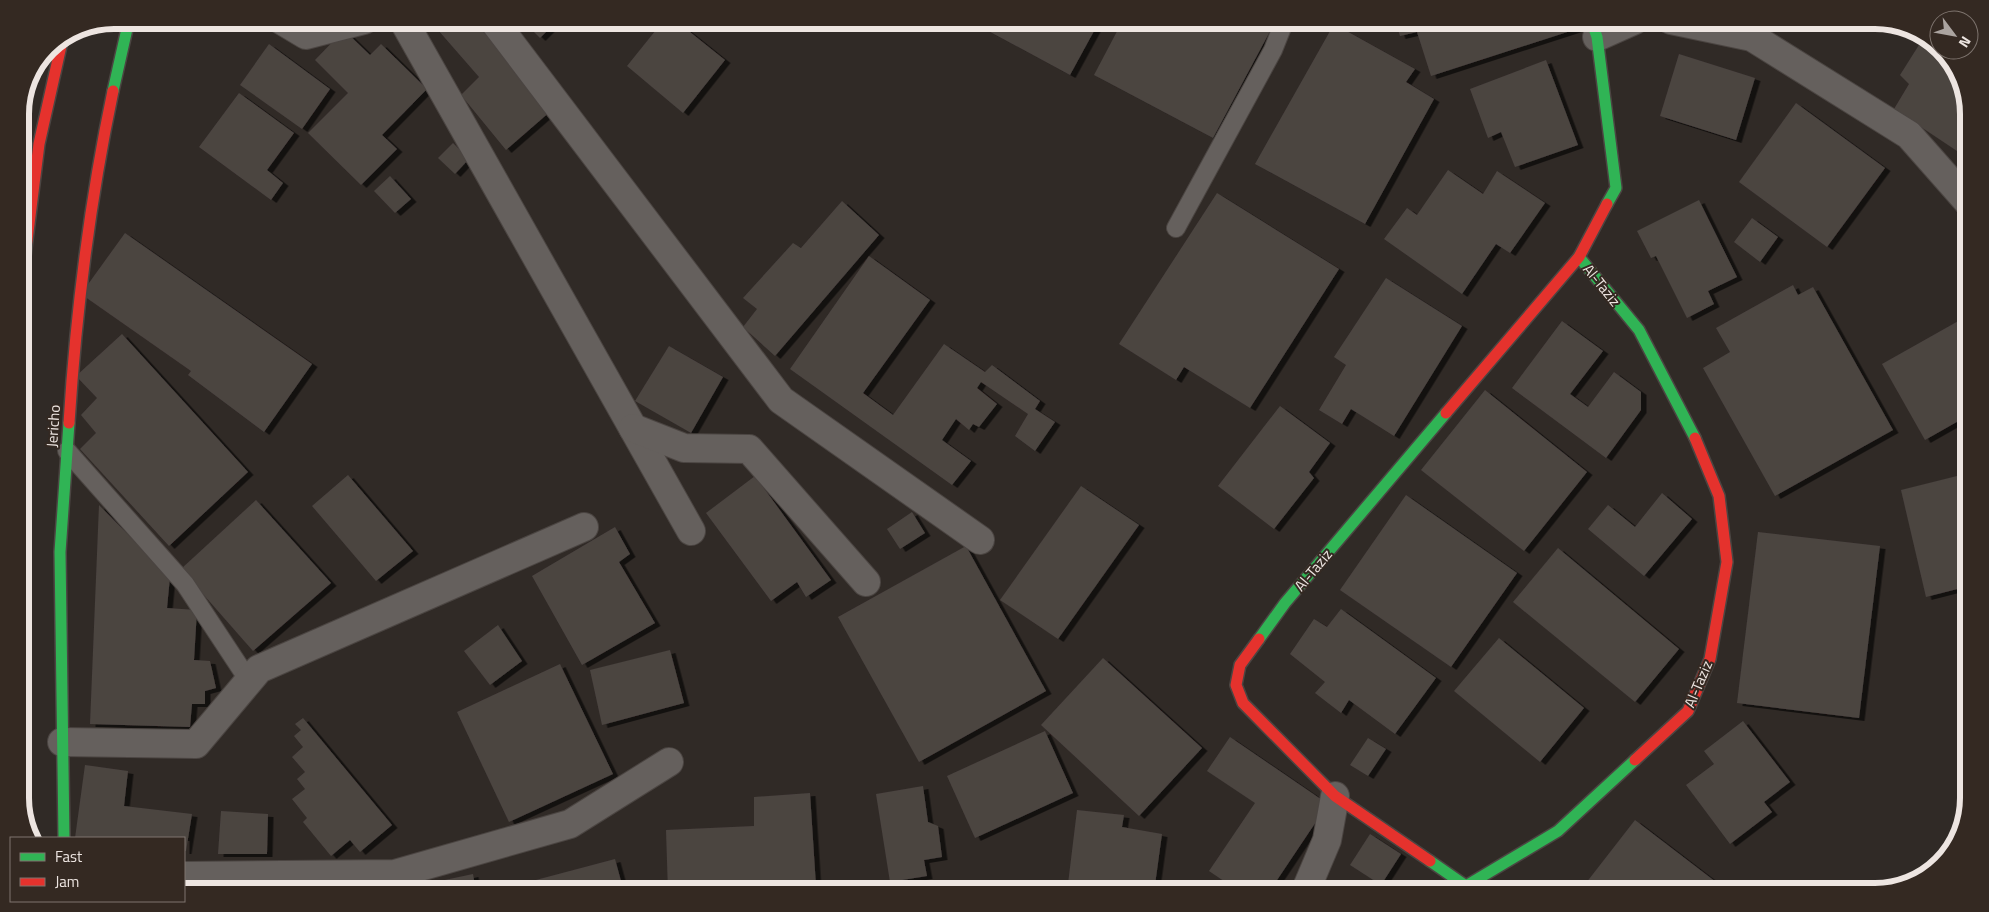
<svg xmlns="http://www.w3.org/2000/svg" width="1989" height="912" font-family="'Titillium Web',sans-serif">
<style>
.building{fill:#4b4441;filter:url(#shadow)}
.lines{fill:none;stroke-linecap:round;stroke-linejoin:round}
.lane-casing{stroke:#4b4542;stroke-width:20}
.street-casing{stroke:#4b4542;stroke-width:30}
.fast-casing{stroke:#4b4542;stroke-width:14}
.jam-casing{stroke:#4b4542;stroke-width:14}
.lane{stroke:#65605d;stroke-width:18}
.street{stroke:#65605d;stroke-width:28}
.fast{stroke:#30b455;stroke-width:11}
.jam{stroke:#e5322d;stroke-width:11}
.labels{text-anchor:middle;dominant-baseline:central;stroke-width:4;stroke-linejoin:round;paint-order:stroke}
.street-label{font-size:15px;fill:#ede5e1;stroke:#342922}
.rim{fill:none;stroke:#ede5e1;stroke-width:6}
</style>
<defs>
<filter id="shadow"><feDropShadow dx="5.5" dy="3" stdDeviation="0" flood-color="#0009"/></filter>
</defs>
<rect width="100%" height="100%" fill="#302a26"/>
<g class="building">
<path d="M449,20H473L552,110L506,150L461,95L479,77L438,30Z"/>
<path d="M522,20H558L540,38Z"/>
<path d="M664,20H675L725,60L683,113L627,66Z"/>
<path d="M968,20H1100L1070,75Z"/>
<path d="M1123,20H1276L1213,138L1094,75Z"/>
<path d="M1395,20H1587L1589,25L1431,76L1417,32L1400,36Z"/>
<path d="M1334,24L1415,69L1406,82L1434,99L1365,224L1255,164Z"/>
<path d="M344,30L370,55L381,44L427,89L382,135L397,149L361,185L308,133L348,93L315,60Z"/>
<path d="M1924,37L1953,62L1969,108V159L1894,109L1909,84L1900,75Z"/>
<path d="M269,44L330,89L302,129L240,85Z"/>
<path d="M1679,54L1755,78L1736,140L1660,116Z"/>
<path d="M1546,60L1578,145L1515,167L1501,132L1488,138L1470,89Z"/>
<path d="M239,93L294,133L267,170L283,183L271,200L199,147Z"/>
<path d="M1796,103L1885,168L1827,247L1739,182Z"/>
<path d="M453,143L469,159L455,174L438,158Z"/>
<path d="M1448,170L1483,194L1497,171L1545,203L1510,253L1496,244L1462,294L1384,239L1407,208L1417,215Z"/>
<path d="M390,176L411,199L395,213L374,191Z"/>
<path d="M1217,193L1339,269L1250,408L1184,367L1176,380L1119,344Z"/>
<path d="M1699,200L1737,277L1708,291L1714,304L1687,318L1656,256L1651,258L1637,231Z"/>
<path d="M842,201L879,235L775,356L743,327L757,309L743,298L793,243L801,248Z"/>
<path d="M1752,218L1778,237L1760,262L1734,242Z"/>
<path d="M125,233L312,364L264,432L188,375L191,371L81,294Z"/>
<path d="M869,256L930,300L863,393L893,415L944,344L985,372L992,365L1040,401L1035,409L1055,422L1035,451L1015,436L1028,414L981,382L977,388L997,404L979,427L973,424L969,430L956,419L942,440L971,461L952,485L790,369Z"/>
<path d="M1386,278L1462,326L1394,436L1351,409L1342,424L1319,410L1346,365L1334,357Z"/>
<path d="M1793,285L1798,295L1813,287L1893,430L1775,496L1703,368L1730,352L1716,328Z"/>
<path d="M1969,315V415L1925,440L1882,364Z"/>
<path d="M1562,321L1603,351L1570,394L1588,407L1614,372L1641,392V410L1606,458L1512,388Z"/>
<path d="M122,334L248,472L169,546L80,449L96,433L81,415L97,398L76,376Z"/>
<path d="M669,346L723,377L691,433L635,401Z"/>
<path d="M1485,390L1587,472L1524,551L1421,470Z"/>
<path d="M1280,406L1330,443L1309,472L1314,478L1274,529L1218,486Z"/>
<path d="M1969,473V586L1926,597L1901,490Z"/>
<path d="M348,475L413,551L376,581L312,506Z"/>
<path d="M755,476L831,580L806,597L797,582L771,601L706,513Z"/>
<path d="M1081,486L1139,525L1058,639L1000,600Z"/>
<path d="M1662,493L1692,519L1644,576L1588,529L1608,505L1635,527Z"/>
<path d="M1406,495L1517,573L1451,667L1340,590Z"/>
<path d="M256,500L331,583L253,651L181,569Z"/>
<path d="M99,505L170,577L167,608L197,610L194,660L210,661L216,688L205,691V704H192L190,727L90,724Z"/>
<path d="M912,512L925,533L900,549L887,529Z"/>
<path d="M615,527L630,554L619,562L655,623L582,665L532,576Z"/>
<path d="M1758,532L1880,546L1859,718L1737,703Z"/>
<path d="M966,546L1046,691L919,762L838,617Z"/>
<path d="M1558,548L1679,649L1635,702L1513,602Z"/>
<path d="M1341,609L1436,678L1395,734L1349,700L1341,713L1315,693L1325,682L1290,654L1314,619L1327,627Z"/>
<path d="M498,625L522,661L490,685L464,651Z"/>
<path d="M1499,638L1584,708L1540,762L1454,691Z"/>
<path d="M670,650L684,703L602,725L590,670Z"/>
<path d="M1103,658L1202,748L1139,816L1041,725Z"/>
<path d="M560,664L613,774L509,822L457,712Z"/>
<path d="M1969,698V724L1957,706Z"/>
<path d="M303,718L392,825L360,852L350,840L331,856L303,822L307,818L292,799L305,789L297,779L305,772L292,757L303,747L294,736L301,730L295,724Z"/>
<path d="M1743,721L1790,782L1764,802L1772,812L1730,844L1686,785L1714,764L1704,751Z"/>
<path d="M1045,731L1073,793L975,838L947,776Z"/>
<path d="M1230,737L1328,804L1269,892H1240L1209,871L1255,803L1207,771Z"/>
<path d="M1368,738L1386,749L1368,776L1350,765Z"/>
<path d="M85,765L128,771L124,806L192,814L186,851H184V838H75Z"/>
<path d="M923,786L928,822L938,826L942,857L924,860L927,876L890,882L876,794Z"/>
<path d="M810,793L816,886L668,892L666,830L754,826V797Z"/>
<path d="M1077,810L1124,815L1122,827L1162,834L1154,892H1067Z"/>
<path d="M221,811L268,814L267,854H218Z"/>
<path d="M1635,820L1716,882L1708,892H1579Z"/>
<path d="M1370,834L1401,854L1381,885L1350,865Z"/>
<path d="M615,859L624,892H494V891Z"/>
<path d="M473,874L476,892H408L407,888Z"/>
</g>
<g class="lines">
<defs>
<g id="lane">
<path d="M1176,228L1273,50L1285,20"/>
<path d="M67,451L185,584L249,681"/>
</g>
<g id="street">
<path d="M281,20L306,35L364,20"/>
<path d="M403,20L691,531"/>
<path d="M493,20L781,400L980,540"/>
<path d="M1671,20L1752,37L1909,135L1969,203"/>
<path d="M1597,37L1635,20"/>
<path d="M633,428L684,448L749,449L866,582"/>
<path d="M62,742L196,744L259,669L584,527"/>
<path d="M184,876L395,874L570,824L669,762"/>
<path d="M1305,892L1327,840L1335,796"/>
</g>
<g id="fast">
<path d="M1591,20L1597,37L1616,188L1607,204"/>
<path d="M113,91L129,20"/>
<path d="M1579,257L1639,330L1695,438"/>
<path d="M1259,639L1285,603L1446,413"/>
<path d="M64,838L60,552L69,423"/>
<path d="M1430,861L1466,886L1558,831L1635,760"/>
</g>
<g id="jam">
<path d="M20,296L39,144L63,37"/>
<path d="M1446,413L1579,257L1607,204"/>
<path d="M69,423C76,312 90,200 113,91"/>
<path d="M1259,639L1240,665L1236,685L1243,703L1335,796L1430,861"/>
<path d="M1635,760L1688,711L1710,659L1727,562L1719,496L1695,438"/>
</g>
</defs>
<use href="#lane" class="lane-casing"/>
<use href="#street" class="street-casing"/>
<use href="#fast" class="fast-casing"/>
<use href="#jam" class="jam-casing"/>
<use href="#lane" class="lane"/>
<use href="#street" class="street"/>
<use href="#fast" class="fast"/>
<use href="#jam" class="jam"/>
</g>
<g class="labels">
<g class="street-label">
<text transform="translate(1602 285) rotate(51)">Al-Taziz</text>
<text transform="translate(53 426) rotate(-86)">Jericho</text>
<text transform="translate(1313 570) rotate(-50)">Al-Taziz</text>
<text transform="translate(1698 684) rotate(-67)">Al-Taziz</text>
</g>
</g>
<path d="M0 0H1989V912H0ZM114 29H1875A85 85 0 0 1 1960 114V798A85 85 0 0 1 1875 883H114A85 85 0 0 1 29 798V114A85 85 0 0 1 114 29Z" fill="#342922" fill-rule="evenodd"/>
<path class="rim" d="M114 29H1875A85 85 0 0 1 1960 114V798A85 85 0 0 1 1875 883H114A85 85 0 0 1 29 798V114A85 85 0 0 1 114 29Z"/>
<rect x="10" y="837" width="175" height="65" fill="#342922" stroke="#7e746e"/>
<rect x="20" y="853" width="25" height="8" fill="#30b455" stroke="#7e746e"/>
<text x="55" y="862" font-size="15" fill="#ede5e1">Fast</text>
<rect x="20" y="878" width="25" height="8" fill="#e5322d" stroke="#7e746e"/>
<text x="55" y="887" font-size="15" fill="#ede5e1">Jam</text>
<g transform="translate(1954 35) rotate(122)"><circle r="24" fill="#342922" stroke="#7e746e"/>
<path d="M0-4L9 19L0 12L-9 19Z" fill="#aba4a0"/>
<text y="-8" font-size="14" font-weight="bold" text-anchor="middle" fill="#ede5e1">N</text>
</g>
</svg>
